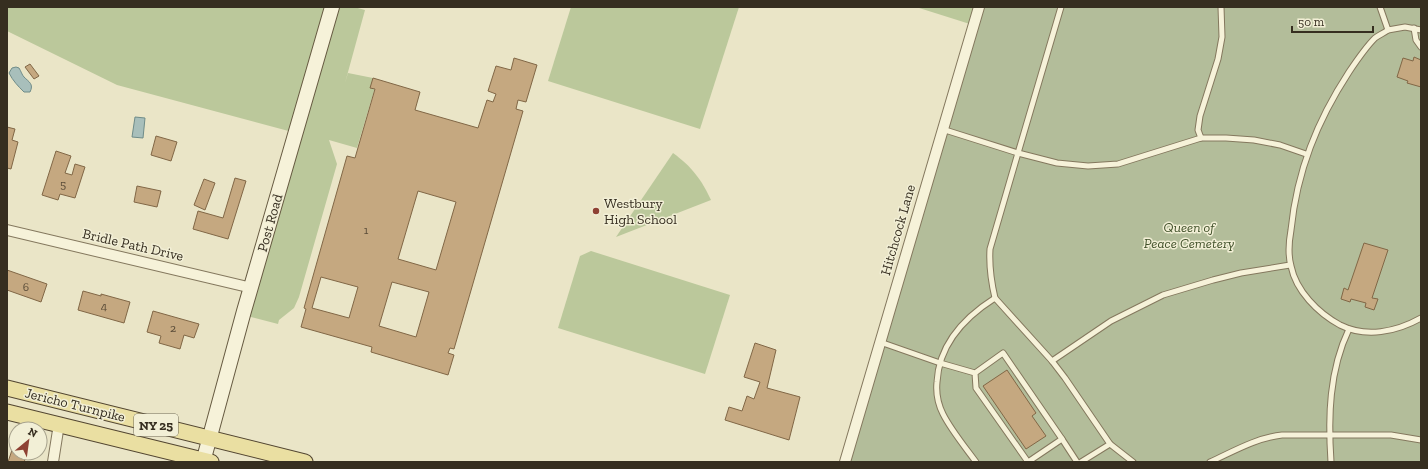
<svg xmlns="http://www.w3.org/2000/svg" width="1428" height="469" font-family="'Zilla Slab',serif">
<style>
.green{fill:#bbc89b}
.cemetery{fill:#b3bd9a}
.water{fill:#a8bfbb;stroke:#6f8c89}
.building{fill:#c5a880;stroke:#816746;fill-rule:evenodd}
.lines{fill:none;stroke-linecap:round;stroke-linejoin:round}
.lane-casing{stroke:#84785e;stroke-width:7}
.street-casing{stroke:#84785e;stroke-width:12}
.secondary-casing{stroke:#665a41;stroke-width:16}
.primary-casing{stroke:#534631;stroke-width:17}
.lane{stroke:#f6f2d9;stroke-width:5}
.street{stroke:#f6f2d9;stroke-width:10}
.secondary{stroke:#f6f2d9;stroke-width:14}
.primary{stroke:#eadfa2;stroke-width:15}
.poi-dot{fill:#8e4133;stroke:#f2efd6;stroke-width:1.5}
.labels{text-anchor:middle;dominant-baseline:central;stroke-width:3;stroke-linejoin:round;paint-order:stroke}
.number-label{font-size:12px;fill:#5a4c38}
.shield{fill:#f2efd6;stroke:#6e6857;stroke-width:1}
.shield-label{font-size:13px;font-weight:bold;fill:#362e20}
.poi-label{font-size:14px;fill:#362e20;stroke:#f2efd6;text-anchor:start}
.street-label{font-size:14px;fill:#362e20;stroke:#f2efd6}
.park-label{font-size:14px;font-style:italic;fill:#405029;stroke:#f2efd6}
</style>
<rect width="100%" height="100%" fill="#eae5c7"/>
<g class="green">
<path d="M7,7H354L365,10L345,83L348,73L373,78L374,91L357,148L329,140L337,164L299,297L294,308L279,320L278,324L243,315L296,133L117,85L7,31Z"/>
<path d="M571,7H739L700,129L548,81Z"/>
<path d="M916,7H979L973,25Z"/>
<path d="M673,153C692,167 701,179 711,200L616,237Z"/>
<path d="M591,251L730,295L705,374L558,328L580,256Z"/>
</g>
<path class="cemetery" d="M979,7H1421V462H845Z"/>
<g class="water">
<path d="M16,67L19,68C21,71 22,75 24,77C29,82 34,84 30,92H24C18,86 13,81 9,73L12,68Z"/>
<path d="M135,117L145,118L143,138L132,137Z"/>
</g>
<g class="building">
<path d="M1414,57L1421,60V87L1407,83L1408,81L1397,77L1403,58L1413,61Z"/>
<path d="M514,58L537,65L526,102L518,100L516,109L523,111L454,349L450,348L448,353L454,355L448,375L371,352L372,347L301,327L306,309L304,308L347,156L355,158L375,89L370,88L373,78L420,92L415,110L478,128L487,100L493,102L496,94L488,91L496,66L511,70ZM418,191L456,202L436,270L398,259ZM321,277L358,287L349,318L312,308ZM392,282L429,292L416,337L379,326Z"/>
<path d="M30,64L39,76L34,79L25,67Z"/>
<path d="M7,127L15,129L12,140L18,142L11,169L7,168Z"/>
<path d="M156,136L177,142L171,161L151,155Z"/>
<path d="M56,151L71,156L65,173L72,175L75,164L85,167L75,198L60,194L58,200L42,195Z"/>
<path d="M235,178L246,181L228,239L193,229L198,211L223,218Z"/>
<path d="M204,179L215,183L205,210L194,205Z"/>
<path d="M137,186L161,191L157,207L134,202Z"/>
<path d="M1364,243L1388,250L1372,298L1378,299L1374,310L1365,307L1366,303L1351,299L1350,302L1341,299L1344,288L1348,290Z"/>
<path d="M7,270L47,284L41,302L7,290Z"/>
<path d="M83,291L101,296V294L130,302L124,323L78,310Z"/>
<path d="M153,311L199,324L194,338L184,335L180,349L159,343L161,336L147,332Z"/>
<path d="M755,343L776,350L767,388L800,397L789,440L725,420L729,407L742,411L747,396L754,399L760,382L744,377Z"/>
<path d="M1007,370L1036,413L1032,416L1046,436L1026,449L983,386Z"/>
<path d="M13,447L16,448V453H28L24,462H8Z"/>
</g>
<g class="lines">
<defs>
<g id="lane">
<path d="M1061,7L1018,153L1057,163L1088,166L1118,164L1201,138H1226L1254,140L1280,145L1306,154"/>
<path d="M1380,7L1388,30L1405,27L1421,30"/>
<path d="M1414,28L1416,40L1421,47"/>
<path d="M1388,30C1384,33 1379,35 1375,38C1365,48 1357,60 1349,72C1317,121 1297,171 1291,230C1289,241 1288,255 1291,266C1296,291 1318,313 1340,325C1366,338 1396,332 1421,318"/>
<path d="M942,129L1018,153L990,249C989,266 991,281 995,298"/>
<path d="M1201,138L1198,130L1200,116L1218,59L1222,37L1221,7"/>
<path d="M880,342L940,363L975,373L1003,353L1062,439L1028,462L976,388L975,373"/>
<path d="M1052,361L1111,321L1163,295L1213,280L1241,273L1290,265"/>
<path d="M1062,439L1077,462"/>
<path d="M1110,444L1133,462"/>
<path d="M976,462C965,447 951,430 943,414C938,404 936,392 937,382C939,343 965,317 995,298L1052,361L1065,378L1110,444L1081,462"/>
<path d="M1210,462C1234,451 1256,438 1282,435H1391L1421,440"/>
<path d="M1331,462C1328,417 1329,371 1349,329"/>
</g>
<g id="street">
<path d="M7,230L252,288"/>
<path d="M53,462L59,424"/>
<path d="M845,462L979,7"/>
</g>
<path id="secondary" d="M203,462L244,311L332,7"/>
<g id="primary">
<path d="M7,388L305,462"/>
<path d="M7,412L211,462"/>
</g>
</defs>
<use href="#lane" class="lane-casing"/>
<use href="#street" class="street-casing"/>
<use href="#secondary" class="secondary-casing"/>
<use href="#primary" class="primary-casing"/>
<use href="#lane" class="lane"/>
<use href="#street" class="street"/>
<use href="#secondary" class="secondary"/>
<use href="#primary" class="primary"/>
</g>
<circle class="poi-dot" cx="596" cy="211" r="4"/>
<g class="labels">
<g class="number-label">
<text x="63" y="184">5</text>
<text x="366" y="230">1</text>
<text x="26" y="287">6</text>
<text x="104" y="306">4</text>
<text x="173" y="328">2</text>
</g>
<rect class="shield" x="134" y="414" width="44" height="22" rx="3"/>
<g class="shield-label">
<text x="156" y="425">NY 25</text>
</g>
<g class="poi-label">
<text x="604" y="203">Westbury<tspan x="604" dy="16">High School</tspan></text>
</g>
<g class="street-label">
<text transform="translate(270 223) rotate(-74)">Post Road</text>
<text transform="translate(898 230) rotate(-74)">Hitchcock Lane</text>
<text transform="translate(133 245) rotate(13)">Bridle Path Drive</text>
<text transform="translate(75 405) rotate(14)">Jericho Turnpike</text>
</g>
<g class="park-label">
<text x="1189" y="227">Queen of<tspan x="1189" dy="16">Peace Cemetery</tspan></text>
</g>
</g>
<rect width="1428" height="469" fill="none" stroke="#362e20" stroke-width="16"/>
<g transform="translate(28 441) rotate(29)"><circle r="19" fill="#f2efd6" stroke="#a7a28d"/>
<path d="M0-3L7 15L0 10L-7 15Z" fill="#8e4133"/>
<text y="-6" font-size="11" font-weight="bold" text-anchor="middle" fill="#362e20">N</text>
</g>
<path d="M1292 26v6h81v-6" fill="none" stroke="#362e20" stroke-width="2"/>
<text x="1298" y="26" font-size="12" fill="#362e20" stroke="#f2efd6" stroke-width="3" paint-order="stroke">50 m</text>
</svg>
